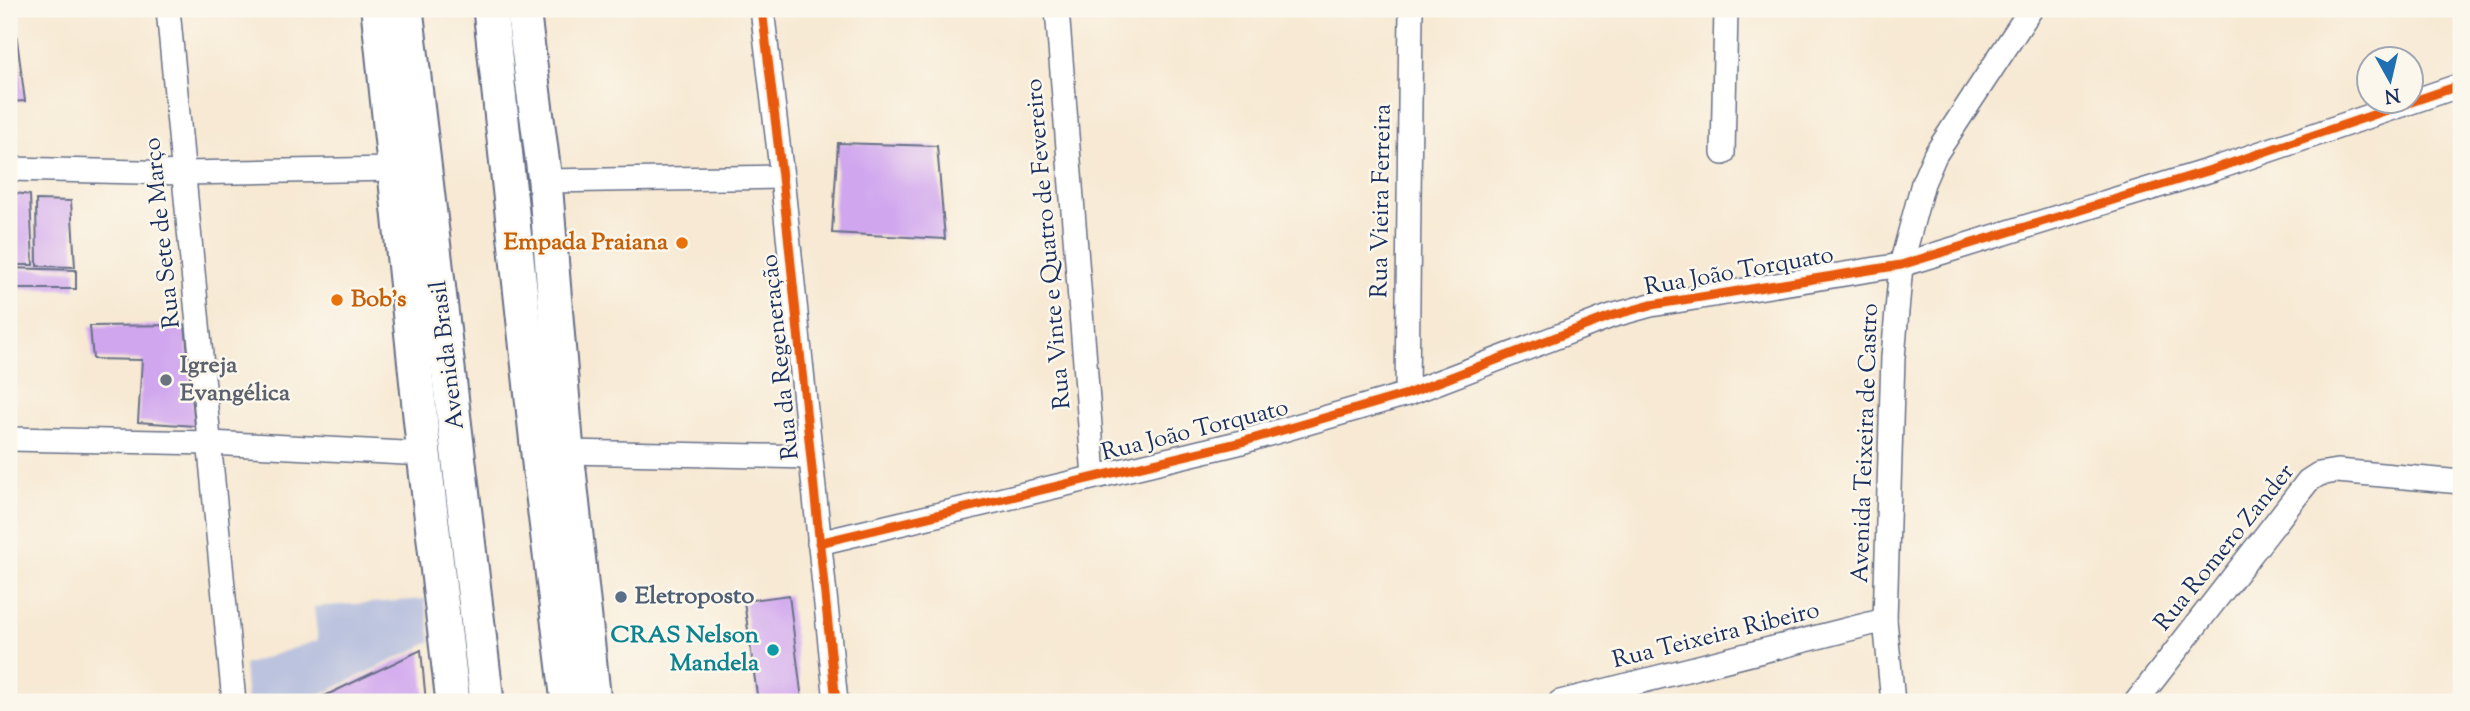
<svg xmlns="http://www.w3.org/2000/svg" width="2470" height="711" font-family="'Sorts Mill Goudy',serif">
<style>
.industrial{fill:#bcc3de}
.building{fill:#d0a6ee}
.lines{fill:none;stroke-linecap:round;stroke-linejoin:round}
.minor-casing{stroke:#687087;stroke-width:26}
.highway-casing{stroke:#687087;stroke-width:37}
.minor{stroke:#fff;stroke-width:23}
.highway{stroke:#fff;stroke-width:33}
.cycleway-casing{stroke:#fbf7ec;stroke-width:13}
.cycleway{stroke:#e8590c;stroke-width:9}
.food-dot{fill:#e8710a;stroke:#fbf7ec;stroke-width:2.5}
.worship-dot{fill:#6b7280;stroke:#fbf7ec;stroke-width:2.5}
.service-dot{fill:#5c6f8a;stroke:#fbf7ec;stroke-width:2.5}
.culture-dot{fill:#0f9aa8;stroke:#fbf7ec;stroke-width:2.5}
.labels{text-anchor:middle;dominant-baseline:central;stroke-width:5;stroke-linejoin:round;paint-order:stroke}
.street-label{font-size:24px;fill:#1b2f5e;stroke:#fbf7ec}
.food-label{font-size:24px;font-weight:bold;fill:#c56008;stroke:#fbf7ec;text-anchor:end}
.worship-label{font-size:24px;font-weight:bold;fill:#5b616d;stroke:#fbf7ec;text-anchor:start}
.service-label{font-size:24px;font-weight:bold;fill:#4e5e75;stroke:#fbf7ec;text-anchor:start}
.culture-label{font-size:24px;font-weight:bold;fill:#0d838f;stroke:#fbf7ec;text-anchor:end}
</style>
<rect width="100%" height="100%" fill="#fbf7ec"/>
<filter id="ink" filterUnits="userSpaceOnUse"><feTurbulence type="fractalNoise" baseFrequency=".0143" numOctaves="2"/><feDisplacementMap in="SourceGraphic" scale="14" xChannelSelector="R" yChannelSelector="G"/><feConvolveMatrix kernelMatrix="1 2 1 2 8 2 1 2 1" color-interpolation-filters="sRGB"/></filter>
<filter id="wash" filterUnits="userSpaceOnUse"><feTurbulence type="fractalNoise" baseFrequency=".00686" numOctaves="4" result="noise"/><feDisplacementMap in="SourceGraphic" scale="28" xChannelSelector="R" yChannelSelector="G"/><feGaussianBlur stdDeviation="1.57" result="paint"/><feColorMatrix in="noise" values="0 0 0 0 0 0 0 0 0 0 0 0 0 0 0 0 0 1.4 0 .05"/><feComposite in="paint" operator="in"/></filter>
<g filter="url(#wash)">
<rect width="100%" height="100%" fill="#f7e9d3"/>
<path class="industrial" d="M425,599L431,642L305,702H247L244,665L318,640L314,607Z"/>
<g id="blocks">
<g class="building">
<path d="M9,9H13L25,101L9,102Z"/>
<path d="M838,143L937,146L945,239L832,233Z"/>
<path d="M9,192L30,195L33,265H9Z"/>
<path d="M36,200L71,201L75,267L37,266Z"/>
<path d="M9,268L76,270V289H9Z"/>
<path d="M185,325L195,426L138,422L142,360L93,359L90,326Z"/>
<path d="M789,595L802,700L758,702L744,601Z"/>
<path d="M421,650L426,702H312Z"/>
</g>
</g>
</g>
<g filter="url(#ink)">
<use href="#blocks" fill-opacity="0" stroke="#687087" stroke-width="2"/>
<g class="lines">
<defs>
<g id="minor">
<path d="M168,9L234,702"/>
<path d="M762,9L782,177L836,702"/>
<path d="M1057,9L1094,476"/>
<path d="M1723,153L1726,9"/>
<path d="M9,169L184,173L395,169"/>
<path d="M545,181L782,177"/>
<path d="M1407,394L1411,9"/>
<path d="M9,439L210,443L424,454"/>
<path d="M567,452L811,457"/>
<path d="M819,543L1238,443L1407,394L1611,316L1651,305L1901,265L2214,169L2461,85"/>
<path d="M1560,702L1885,620"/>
<path d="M1893,702L1885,620L1893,357L1901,265L1923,183L1935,155L2031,9"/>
<path d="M2136,702L2308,481L2319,474L2337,471L2461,482"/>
</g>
<g id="highway">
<path d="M378,9L424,454L453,702"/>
<path d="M406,9L487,702"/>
<path d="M490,9L540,472L568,702"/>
<path d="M523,9L545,181L567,452L594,702"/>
</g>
</defs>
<use href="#minor" class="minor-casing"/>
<use href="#highway" class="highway-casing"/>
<use href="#minor" class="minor"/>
<use href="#highway" class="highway"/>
<defs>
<g id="cycleway">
<path d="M762,9L782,177L836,702"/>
<path d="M819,543L1238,443L1407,394L1611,316L1651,305L1901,265L2214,169L2461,85"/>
</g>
</defs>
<use href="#cycleway" class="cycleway-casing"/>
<use href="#cycleway" class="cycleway"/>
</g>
</g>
<g class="food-dot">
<circle cx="682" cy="243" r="7"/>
<circle cx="337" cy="300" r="7"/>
</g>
<circle class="worship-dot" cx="166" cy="380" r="7"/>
<circle class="service-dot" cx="621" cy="597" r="7"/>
<circle class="culture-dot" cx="773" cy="650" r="7"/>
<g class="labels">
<g class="street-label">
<text transform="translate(1382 201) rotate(-89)">Rua Vieira Ferreira</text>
<text transform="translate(163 233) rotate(-96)">Rua Sete de Março</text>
<text transform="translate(1049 244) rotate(-95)">Rua Vinte e Quatro de Fevereiro</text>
<text transform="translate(1739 272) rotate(-10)">Rua João Torquato</text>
<text transform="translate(448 355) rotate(-97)">Avenida Brasil</text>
<text transform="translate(781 357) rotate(-96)">Rua da Regeneração</text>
<text transform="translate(1195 431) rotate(-14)">Rua João Torquato</text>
<text transform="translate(1866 443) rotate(-88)">Avenida Teixeira de Castro</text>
<text transform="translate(2225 548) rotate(-51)">Rua Romero Zander</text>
<text transform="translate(1716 636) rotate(-14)">Rua Teixeira Ribeiro</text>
</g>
<g class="food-label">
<text x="668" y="243">Empada Praiana</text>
<text x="351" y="300" text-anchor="start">Bob's</text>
</g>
<g class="worship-label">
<text x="180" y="366">Igreja<tspan x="180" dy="28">Evangélica</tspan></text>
</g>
<g class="service-label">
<text x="635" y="597">Eletroposto</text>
</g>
<g class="culture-label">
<text x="759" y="636">CRAS Nelson<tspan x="759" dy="28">Mandela</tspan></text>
</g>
</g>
<rect width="2470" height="711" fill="none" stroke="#fbf7ec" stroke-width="35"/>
<g transform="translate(2390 80) rotate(172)"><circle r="33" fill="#fbf7ec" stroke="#a1a7b3" stroke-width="2"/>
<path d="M0-5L12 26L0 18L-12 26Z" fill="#1f6fb2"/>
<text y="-10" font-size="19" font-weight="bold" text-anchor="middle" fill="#1b2f5e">N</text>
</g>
</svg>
